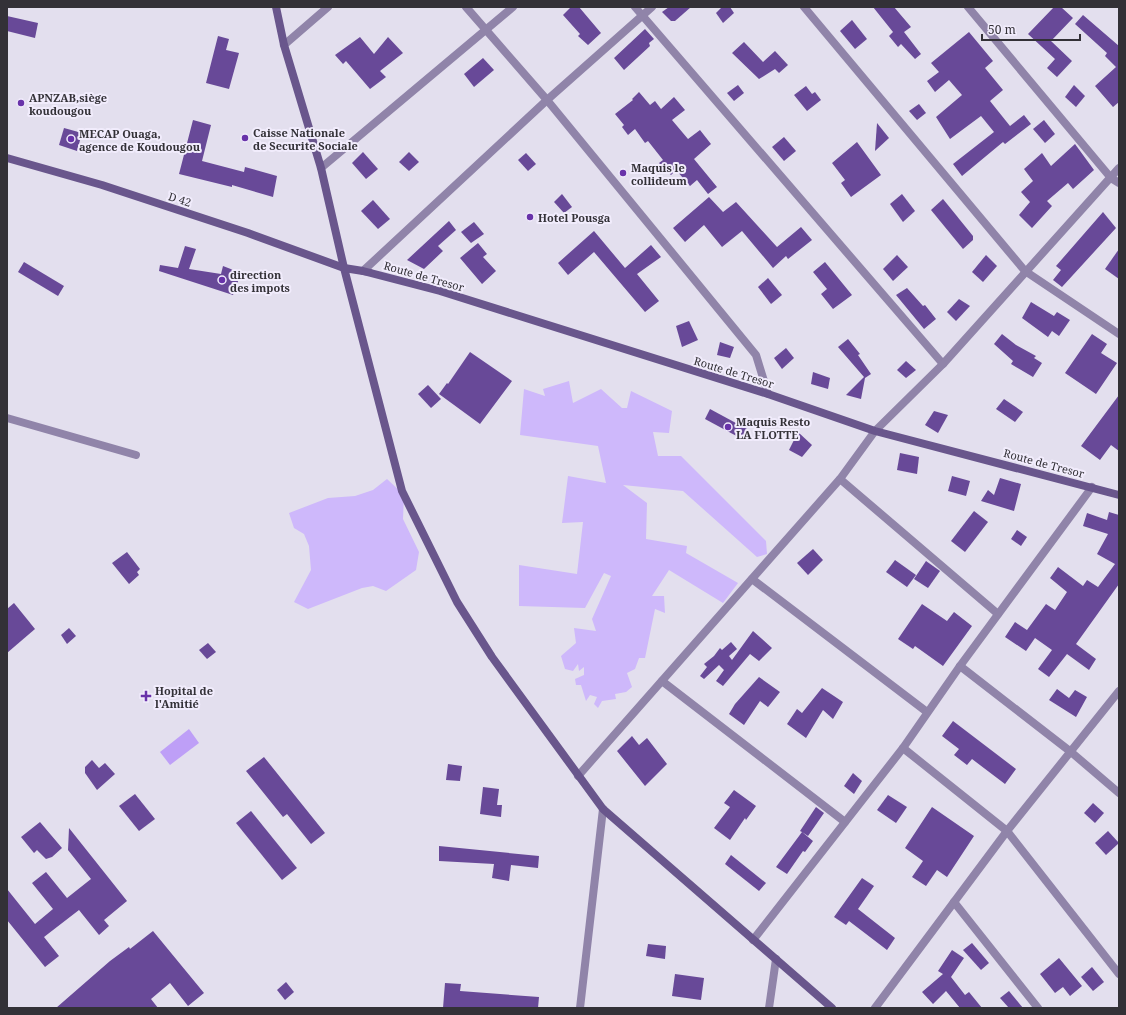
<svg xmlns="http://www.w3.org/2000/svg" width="1126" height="1015" font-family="'Noto Serif',serif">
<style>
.green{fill:#ceb8fb}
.water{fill:#be9ff7}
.building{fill:#684998}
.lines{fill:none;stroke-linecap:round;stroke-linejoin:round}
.street{stroke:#9084a9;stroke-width:8}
.secondary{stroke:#69568c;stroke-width:8}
.poi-dot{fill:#6832a9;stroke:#f1ecfc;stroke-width:1.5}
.labels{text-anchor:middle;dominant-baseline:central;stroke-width:4;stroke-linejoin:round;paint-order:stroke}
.poi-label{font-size:11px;font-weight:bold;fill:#333137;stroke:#f1ecfc;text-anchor:start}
.street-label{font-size:11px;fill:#333137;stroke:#f1ecfc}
</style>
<rect width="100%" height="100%" fill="#e3dfee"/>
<g class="green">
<path d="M569,381L573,403L601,389L622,408H627L631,391L672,411L669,433L653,432L658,456H681L766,541L767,554L757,557L683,491L623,485L647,503L646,539L687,546L686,553L738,583L723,603L669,570L652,596H664L665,613L655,609L645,658H639L635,669L627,673L632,687L626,692L615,694L616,699L602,701L598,708L594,704L597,697L590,695L586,701L581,685H576L575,679L584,675V667L579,671L578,664L573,671L565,669L561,656L576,643L574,628L596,631L592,619L611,576L604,573L585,608L519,606V565L577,574L583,522L562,523L568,476L606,483L598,446L520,435L524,389L545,396L543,389Z"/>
<path d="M387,479L404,495L403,519L419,552L416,570L386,591L373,586L362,588L308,609L294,602L311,570L309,546L304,534L294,528L289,513L328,498L355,496L373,490Z"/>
</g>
<path class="water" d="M189,729L199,743L170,765L160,752Z"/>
<g class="building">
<path d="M571,7H579L601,33L588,45L578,36L580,34L563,15Z"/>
<path d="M669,7H691L675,21H671L662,12Z"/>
<path d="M722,7H730L734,13L723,23L716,13Z"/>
<path d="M873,7H894L911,27L904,32L921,54L915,59L901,44L898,47L889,36L893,32Z"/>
<path d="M1054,7H1061L1073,18L1051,41L1072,61L1057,77L1047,68L1055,59L1028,34Z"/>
<path d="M1083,15L1119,46V102L1113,107L1095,86L1116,67L1105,56L1107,53L1075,24Z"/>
<path d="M7,16L38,23L35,38L7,31Z"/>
<path d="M852,20L867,39L855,49L840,31Z"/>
<path d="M645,29L654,39L649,43L650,46L624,70L614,58Z"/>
<path d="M969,32L993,61L985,68L1003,90L990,101L1010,126L1024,115L1031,124L1005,144L1003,142L962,176L953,164L994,132L981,116L950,139L936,117L962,95L949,80L935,92L927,81L939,72L931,63Z"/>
<path d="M218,36L229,39L226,50L239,53L229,89L206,83Z"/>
<path d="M360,37L374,54L388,37L403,53L380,71L386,77L370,89L346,61L343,64L335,55Z"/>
<path d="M744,42L763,62L775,51L788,65L779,73L775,69L759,79L732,53Z"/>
<path d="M483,58L494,70L474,87L464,74Z"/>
<path d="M738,85L744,93L734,101L727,93Z"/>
<path d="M1074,85L1085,96L1076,107L1065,97Z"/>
<path d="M806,86L812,94L815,92L821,100L807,111L794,95Z"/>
<path d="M639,92L650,105L655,101L661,109L674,97L685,110L672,120L688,139L700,130L711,144L694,159L717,187L708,194L697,180L690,186L676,170L671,175L659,163L663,160L648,141L645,143L635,129L628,135L622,127L624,125L615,114L633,100L632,99Z"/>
<path d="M919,104L926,113L917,120L909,111Z"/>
<path d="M193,120L211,125L202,161L244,172L245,167L277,176L273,197L232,185V187L179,174Z"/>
<path d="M1044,120L1055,134L1045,143L1033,129Z"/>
<path d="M877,123L889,138L875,151Z"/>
<path d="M64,128L82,133L77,151L59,145Z"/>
<path d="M784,137L796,151L784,161L772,147Z"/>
<path d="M857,142L881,175L851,197L841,183L845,180L832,163Z"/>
<path d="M1075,144L1094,170L1073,189L1068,183L1047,201L1052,206L1032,228L1019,215L1030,202L1021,192L1033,181L1024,169L1042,153L1051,166Z"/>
<path d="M363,152L378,169L366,179L352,163Z"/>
<path d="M409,152L419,162L409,171L399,162Z"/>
<path d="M526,153L536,164L528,171L518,160Z"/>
<path d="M562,194L572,207L564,213L554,202Z"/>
<path d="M902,194L915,211L903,222L890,204Z"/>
<path d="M709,197L723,212L736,202L777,247L801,227L812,240L788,259L786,256L773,268L742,231L722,247L704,225L685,242L673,228Z"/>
<path d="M943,199L973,236V240L963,249L931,210Z"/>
<path d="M373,200L390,219L378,229L361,211Z"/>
<path d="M1103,212L1116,228L1062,287L1053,280L1061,270L1056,266Z"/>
<path d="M449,221L456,230L438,246L443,251L424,269L407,260Z"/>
<path d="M474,222L484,234L471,243L461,232Z"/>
<path d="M594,231L625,268L651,245L661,257L637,274L659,301L645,312L594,252L568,275L558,263Z"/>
<path d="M478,243L487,254L483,257L496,271L482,284L460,258Z"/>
<path d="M185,246L196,249L189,269L221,274L223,266L241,273L233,295L159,271L160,265L178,268Z"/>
<path d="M1119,249V279L1105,269Z"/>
<path d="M897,255L908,267L893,281L883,269Z"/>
<path d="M986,255L997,266L983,282L972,272Z"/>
<path d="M24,262L64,286L58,296L18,272Z"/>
<path d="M825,262L852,295L833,309L821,294L827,289L813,272Z"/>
<path d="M768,278L782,295L771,304L758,287Z"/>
<path d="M907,288L923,306L925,305L936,319L924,329L896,295Z"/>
<path d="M959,299L970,306L956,321L947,312Z"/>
<path d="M1031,302L1054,316L1057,312L1070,320L1059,336L1052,331L1048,337L1022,318Z"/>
<path d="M689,321L698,340L682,347L676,326Z"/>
<path d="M1002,334L1016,345L1036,356L1034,358L1042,363L1033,377L1011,364L1013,361L994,344Z"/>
<path d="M1092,334L1107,344L1101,353L1117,363L1096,394L1065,373Z"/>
<path d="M848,339L860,354L858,355L871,374L865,378L861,399L846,395L864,377L838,347Z"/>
<path d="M720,342L734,347L730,358L717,355Z"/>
<path d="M786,348L794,358L782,369L774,358Z"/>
<path d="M470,352L512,381L480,424L439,394L447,383L448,384Z"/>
<path d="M906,361L916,370L906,378L897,370Z"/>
<path d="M813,372L830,378L828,389L811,384Z"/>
<path d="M428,385L441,399L431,408L418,394Z"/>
<path d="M1119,395V451L1111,445L1100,460L1081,446Z"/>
<path d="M1004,399L1023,412L1015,422L996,409Z"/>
<path d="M710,409L747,429L742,439L705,419Z"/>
<path d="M934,411L948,415L938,433L925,425Z"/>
<path d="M798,432L812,445L802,457L789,450Z"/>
<path d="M900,453L919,457L917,474L897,470Z"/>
<path d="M952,476L970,481L966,496L948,491Z"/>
<path d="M1000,478L1021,484L1014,511L981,501L988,490L994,495Z"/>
<path d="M974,511L988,522L965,552L951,541Z"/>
<path d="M1109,512L1119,515V584L1076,644L1096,659L1089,670L1067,654L1049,677L1038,669L1052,650L1035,638L1026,651L1005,637L1015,622L1027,630L1046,604L1055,610L1067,592L1050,578L1058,567L1083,586L1087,580L1098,587L1115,564L1097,554L1108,534L1083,526L1087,513L1107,520Z"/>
<path d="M1017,530L1027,537L1021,546L1011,539Z"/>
<path d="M813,549L823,560L808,575L797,563Z"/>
<path d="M127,552L140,569L137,572L139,575L129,584L112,563Z"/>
<path d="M895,560L916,575L907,587L886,572Z"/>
<path d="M926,561L940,571L928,588L914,579Z"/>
<path d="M14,603L35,629L7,653V609Z"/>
<path d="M922,604L947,621L954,612L972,626L943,666L915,646L913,649L898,639Z"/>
<path d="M69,628L76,636L67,644L61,635Z"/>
<path d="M753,631L772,648L759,661L750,654L723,686L716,681L724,670L719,665L704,679L700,676L707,667L704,664L714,656L720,648L722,650L731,642L737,649L729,656L732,660Z"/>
<path d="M208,643L216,652L207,659L199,650Z"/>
<path d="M759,677L780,692L768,707L760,701L744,725L729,714L735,704Z"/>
<path d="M822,688L843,702L833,719L823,710L806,738L787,724L797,709L802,713Z"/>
<path d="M1057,689L1069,698L1075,690L1087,697L1076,717L1049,700Z"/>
<path d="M953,721L1016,769L1005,784L972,759L967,765L954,755L959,749L942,736Z"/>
<path d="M632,736L639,745L647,738L667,764L645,786L617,751Z"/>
<path d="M264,757L325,833L311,844L287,814L283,817L246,771Z"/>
<path d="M92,760L99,768L105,763L115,774L97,790L85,773V767Z"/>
<path d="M448,764L462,766L460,781L446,780Z"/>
<path d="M853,773L862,781L854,794L844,786Z"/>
<path d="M483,787L499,789L497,805H502L501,817L480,814Z"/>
<path d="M734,790L756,806L746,820L745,818L730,840L714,828L730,807L724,803Z"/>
<path d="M135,794L155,819L139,831L119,806Z"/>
<path d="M888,795L907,807L896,823L877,810Z"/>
<path d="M1093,803L1104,813L1095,823L1084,813Z"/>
<path d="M816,807L824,813L808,836L802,832L813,841L805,852L803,851L787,874L776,867L802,832L800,831Z"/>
<path d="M932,807L974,836L947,877L937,870L926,886L912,877L923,861L905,848Z"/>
<path d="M251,811L297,868L282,880L236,823Z"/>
<path d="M40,822L62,848L52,857L46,859L37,850L34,853L21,837Z"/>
<path d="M69,828L127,901L104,920L109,926L99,935L79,910L44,937L59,956L45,967L7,920V889L35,924L53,909L32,883L46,872L67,898L91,879L68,850Z"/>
<path d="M1108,831L1119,843L1106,855L1095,843Z"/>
<path d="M439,846L539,856L538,868L511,865L509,881L492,878L494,864L439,861Z"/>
<path d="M731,855L766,883L759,891L725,864Z"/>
<path d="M862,878L874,886L858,909L895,938L887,950L849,921L846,925L834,917Z"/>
<path d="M153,931L204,993L188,1006L170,983L151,999L158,1008H56L110,961L129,947L130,949Z"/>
<path d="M972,943L989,963L981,970L963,950Z"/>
<path d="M648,944L666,946L665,959L646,956Z"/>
<path d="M952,950L964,958L951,977L965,995L969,992L982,1008H960L946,991L933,1004L922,992L943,974L938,971Z"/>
<path d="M1059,958L1082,986L1070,996L1063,987L1055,993L1040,974Z"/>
<path d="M1092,967L1104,982L1093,991L1081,977Z"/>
<path d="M675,974L704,978L701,1000L672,996Z"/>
<path d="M286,982L294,992L285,1000L277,990Z"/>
<path d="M445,983L461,984L460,991L539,997L538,1008H443Z"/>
<path d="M1009,991L1023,1008H1009L1000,998Z"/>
</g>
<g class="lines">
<g class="street">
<path d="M466,7L547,100L756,355L768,394"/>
<path d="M635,7L943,364"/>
<path d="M804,7L1025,271L1119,334"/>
<path d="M968,7L1111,178L1119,183"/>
<path d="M284,45L328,7"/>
<path d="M321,168L513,7"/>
<path d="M369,272L363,271L547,100L652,7"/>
<path d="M7,418L136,455"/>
<path d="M840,479L998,614"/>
<path d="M752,579L927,712"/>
<path d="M960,666L1071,752L1119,793"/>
<path d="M662,681L845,822"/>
<path d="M903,748L1007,831L1119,974"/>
<path d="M578,776L840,479L875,431L943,364L1119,168"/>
<path d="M954,902L1038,1008"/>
<path d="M753,940L903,748L960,666L1092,487"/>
<path d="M580,1008L603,809"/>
<path d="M769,1008L776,959"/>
<path d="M875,1008L1007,831L1119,691"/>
</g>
<g class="secondary">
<path d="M276,7L284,45L321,168L344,268L402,491L457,602L492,657L603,809L832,1008"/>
<path d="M7,158L102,185L248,233L344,268L363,271L440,291L768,394L875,431L1119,495"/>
</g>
</g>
<g class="poi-dot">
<circle cx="21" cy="103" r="4"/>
<circle cx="245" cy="138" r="4"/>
<circle cx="71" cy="139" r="4"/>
<circle cx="623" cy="173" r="4"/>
<circle cx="530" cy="217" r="4"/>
<circle cx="222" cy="280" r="4"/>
<circle cx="728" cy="427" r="4"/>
<path d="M144 690h4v4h4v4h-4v4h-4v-4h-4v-4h4z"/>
</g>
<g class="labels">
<g class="poi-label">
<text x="29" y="97">APNZAB,siège<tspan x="29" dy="13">koudougou</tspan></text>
<text x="253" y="132">Caisse Nationale<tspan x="253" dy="13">de Securite Sociale</tspan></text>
<text x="79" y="133">MECAP Ouaga,<tspan x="79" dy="13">agence de Koudougou</tspan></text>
<text x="631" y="167">Maquis le<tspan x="631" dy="13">collideum</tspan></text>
<text x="538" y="217">Hotel Pousga</text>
<text x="230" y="274">direction<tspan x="230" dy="13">des impots</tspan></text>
<text x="736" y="421">Maquis Resto<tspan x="736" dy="13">LA FLOTTE</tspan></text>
<text x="155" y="690">Hopital de<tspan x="155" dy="13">l'Amitié</tspan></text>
</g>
<g class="street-label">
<text transform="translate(180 199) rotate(18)">D 42</text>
<text transform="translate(424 276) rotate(16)">Route de Tresor</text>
<text transform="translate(734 372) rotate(17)">Route de Tresor</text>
<text transform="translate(1044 463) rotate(15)">Route de Tresor</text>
</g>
</g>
<rect width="1126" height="1015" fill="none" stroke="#333137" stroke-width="16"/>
<path d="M982 34v6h98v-6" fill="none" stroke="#333137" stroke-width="2"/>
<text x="988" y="34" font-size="12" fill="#333137" stroke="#f1ecfc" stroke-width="3" paint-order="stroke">50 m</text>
</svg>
